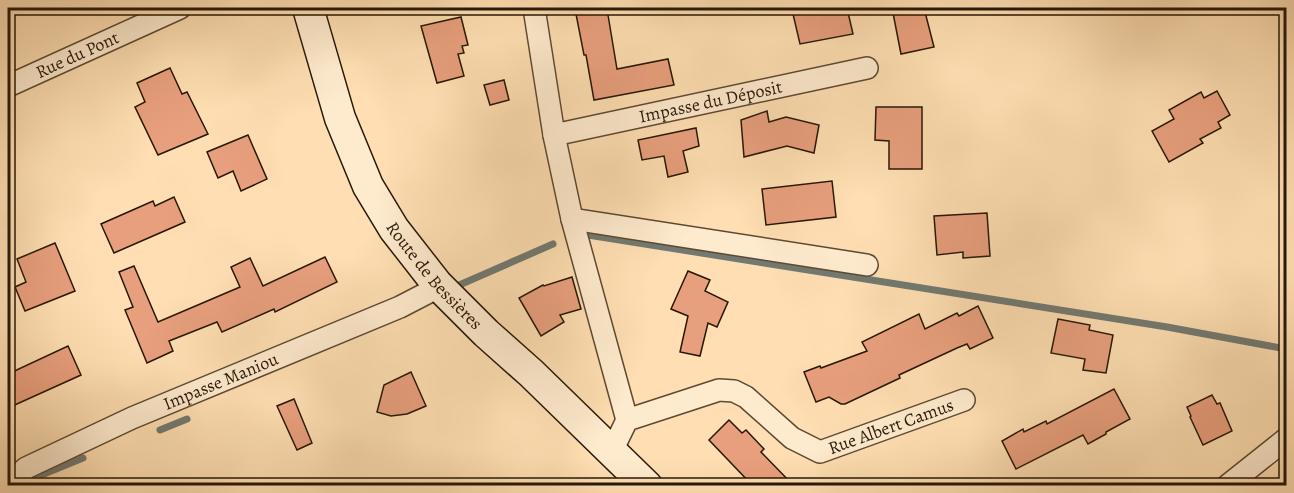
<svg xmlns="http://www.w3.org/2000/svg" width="1294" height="493" font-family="Alegreya,serif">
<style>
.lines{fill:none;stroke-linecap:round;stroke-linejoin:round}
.stream{stroke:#727970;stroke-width:7}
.building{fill:#e89f7d;stroke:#271707;stroke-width:1.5}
.minor-casing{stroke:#5d4932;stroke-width:24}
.secondary-casing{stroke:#271707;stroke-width:33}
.minor{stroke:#feeacd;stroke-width:21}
.secondary{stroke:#feeacd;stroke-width:30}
.labels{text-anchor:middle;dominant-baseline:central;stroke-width:4.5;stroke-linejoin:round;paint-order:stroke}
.street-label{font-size:18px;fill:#271707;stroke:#feeacd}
</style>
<rect width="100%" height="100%" fill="#fedeb2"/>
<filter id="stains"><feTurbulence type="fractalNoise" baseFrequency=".00333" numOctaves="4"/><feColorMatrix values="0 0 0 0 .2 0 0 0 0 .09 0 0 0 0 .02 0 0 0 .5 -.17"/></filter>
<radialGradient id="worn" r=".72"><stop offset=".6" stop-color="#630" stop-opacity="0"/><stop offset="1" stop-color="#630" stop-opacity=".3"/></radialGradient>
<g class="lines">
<g class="stream">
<path d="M588,235L1167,327L1286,349"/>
<path d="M457,286L553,244"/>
<path d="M160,430L187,419"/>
<path d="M27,486L39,476L83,458"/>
</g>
</g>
<g class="building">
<path d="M830,8H847L853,34L800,44L793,14Z"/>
<path d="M892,8H924L934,47L901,54Z"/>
<path d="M607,9L617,69L668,59L674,85L594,100L586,55H584L576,14Z"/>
<path d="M461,17L468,45L462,46L464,53L458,54L464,76L437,83L421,26Z"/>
<path d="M170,68L182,94L187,92L208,134L158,155L135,107L145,102L137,83Z"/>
<path d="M504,80L509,100L490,105L484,85Z"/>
<path d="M1217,91L1230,115L1218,122L1221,128L1200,139L1203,143L1169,162L1152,131L1174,119L1169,110L1201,92L1204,98Z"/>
<path d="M876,107H922V169H889V141L875,140Z"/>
<path d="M767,111L769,122L786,117L819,125L814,153L787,146L744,157L741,120Z"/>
<path d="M696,128L699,146L683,151L688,172L668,177L664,156L642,160L638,140Z"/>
<path d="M248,135L267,179L241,191L233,171L218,178L207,152Z"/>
<path d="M832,181L836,217L766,225L762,189Z"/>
<path d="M174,197L185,222L114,253L101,224L153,201L155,206Z"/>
<path d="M987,213L990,256L963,258V252L937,255L934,216Z"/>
<path d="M55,243L75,291L25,311L15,287L26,282L17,259Z"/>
<path d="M325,257L337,282L275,312L274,309L222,332L217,322L169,341L173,351L147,363L125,310L133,307L119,272L134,266L158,322L240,287L231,267L250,258L263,286Z"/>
<path d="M688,271L710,280L705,291L728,302L717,327L708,323L700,356L680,352L688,316L671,309Z"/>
<path d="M572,277L581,309L560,315L564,322L541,336L519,298L543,285L544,286Z"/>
<path d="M978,306L993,338L970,349L967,344L957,348L899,375L900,378L845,404H841L829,397L816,402L804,372L820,366L821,368L867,351L862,342L919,314L925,329L957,313L959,316Z"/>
<path d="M1058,319L1090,325L1089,330L1113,335L1106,373L1083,370L1085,359L1051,353Z"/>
<path d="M68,346L81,375L8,408V374Z"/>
<path d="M411,372L426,406L407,414L391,416L377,412L384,385Z"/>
<path d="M1114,389L1130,419L1106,432V434L1088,444L1083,435L1016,469L1002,441L1023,429L1024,432L1046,421L1047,424Z"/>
<path d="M1212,395L1217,404L1220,403L1232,431L1203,445L1190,417L1191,416L1187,407Z"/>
<path d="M294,399L312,443L297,450L277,406Z"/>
<path d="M729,420L742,433L746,430L764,449L761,452L794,486H753L709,440Z"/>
</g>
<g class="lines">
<defs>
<g id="minor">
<path d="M534,8L554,135L572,219L627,420"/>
<path id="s1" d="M8,86L180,8"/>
<path id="s2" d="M554,135L867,68"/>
<path d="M572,219L867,265"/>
<path id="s3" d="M612,451L627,420L719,390L734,391L746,397L792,438L820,452L964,400"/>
<path id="s4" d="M8,485L26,468L132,418L400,307L427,293L437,284"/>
<path d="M1227,486L1286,439"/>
</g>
<g id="secondary">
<path id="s5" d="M308,8L340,118L368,186L394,229L437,284L486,333L531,373L647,486"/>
</g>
</defs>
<use href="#minor" class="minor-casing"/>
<use href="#secondary" class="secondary-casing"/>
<use href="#minor" class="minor"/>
<use href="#secondary" class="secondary"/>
</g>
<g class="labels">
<g class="street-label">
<text stroke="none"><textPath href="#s1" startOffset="76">Rue du Pont</textPath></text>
<text stroke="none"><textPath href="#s2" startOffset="160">Impasse du Déposit</textPath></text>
<text stroke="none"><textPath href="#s5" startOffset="300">Route de Bessières</textPath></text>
<text stroke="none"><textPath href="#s4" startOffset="238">Impasse Maniou</textPath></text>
<text stroke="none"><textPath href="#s3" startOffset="328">Rue Albert Camus</textPath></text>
</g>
</g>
<rect width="1294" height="493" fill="none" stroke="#fedeb2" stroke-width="30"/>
<rect x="9" y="9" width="1276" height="475" fill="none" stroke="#271707" stroke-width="3"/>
<rect x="15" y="15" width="1264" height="463" fill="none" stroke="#271707" stroke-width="1.5"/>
<rect width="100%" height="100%" filter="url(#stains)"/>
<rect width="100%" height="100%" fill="url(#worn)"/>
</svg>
